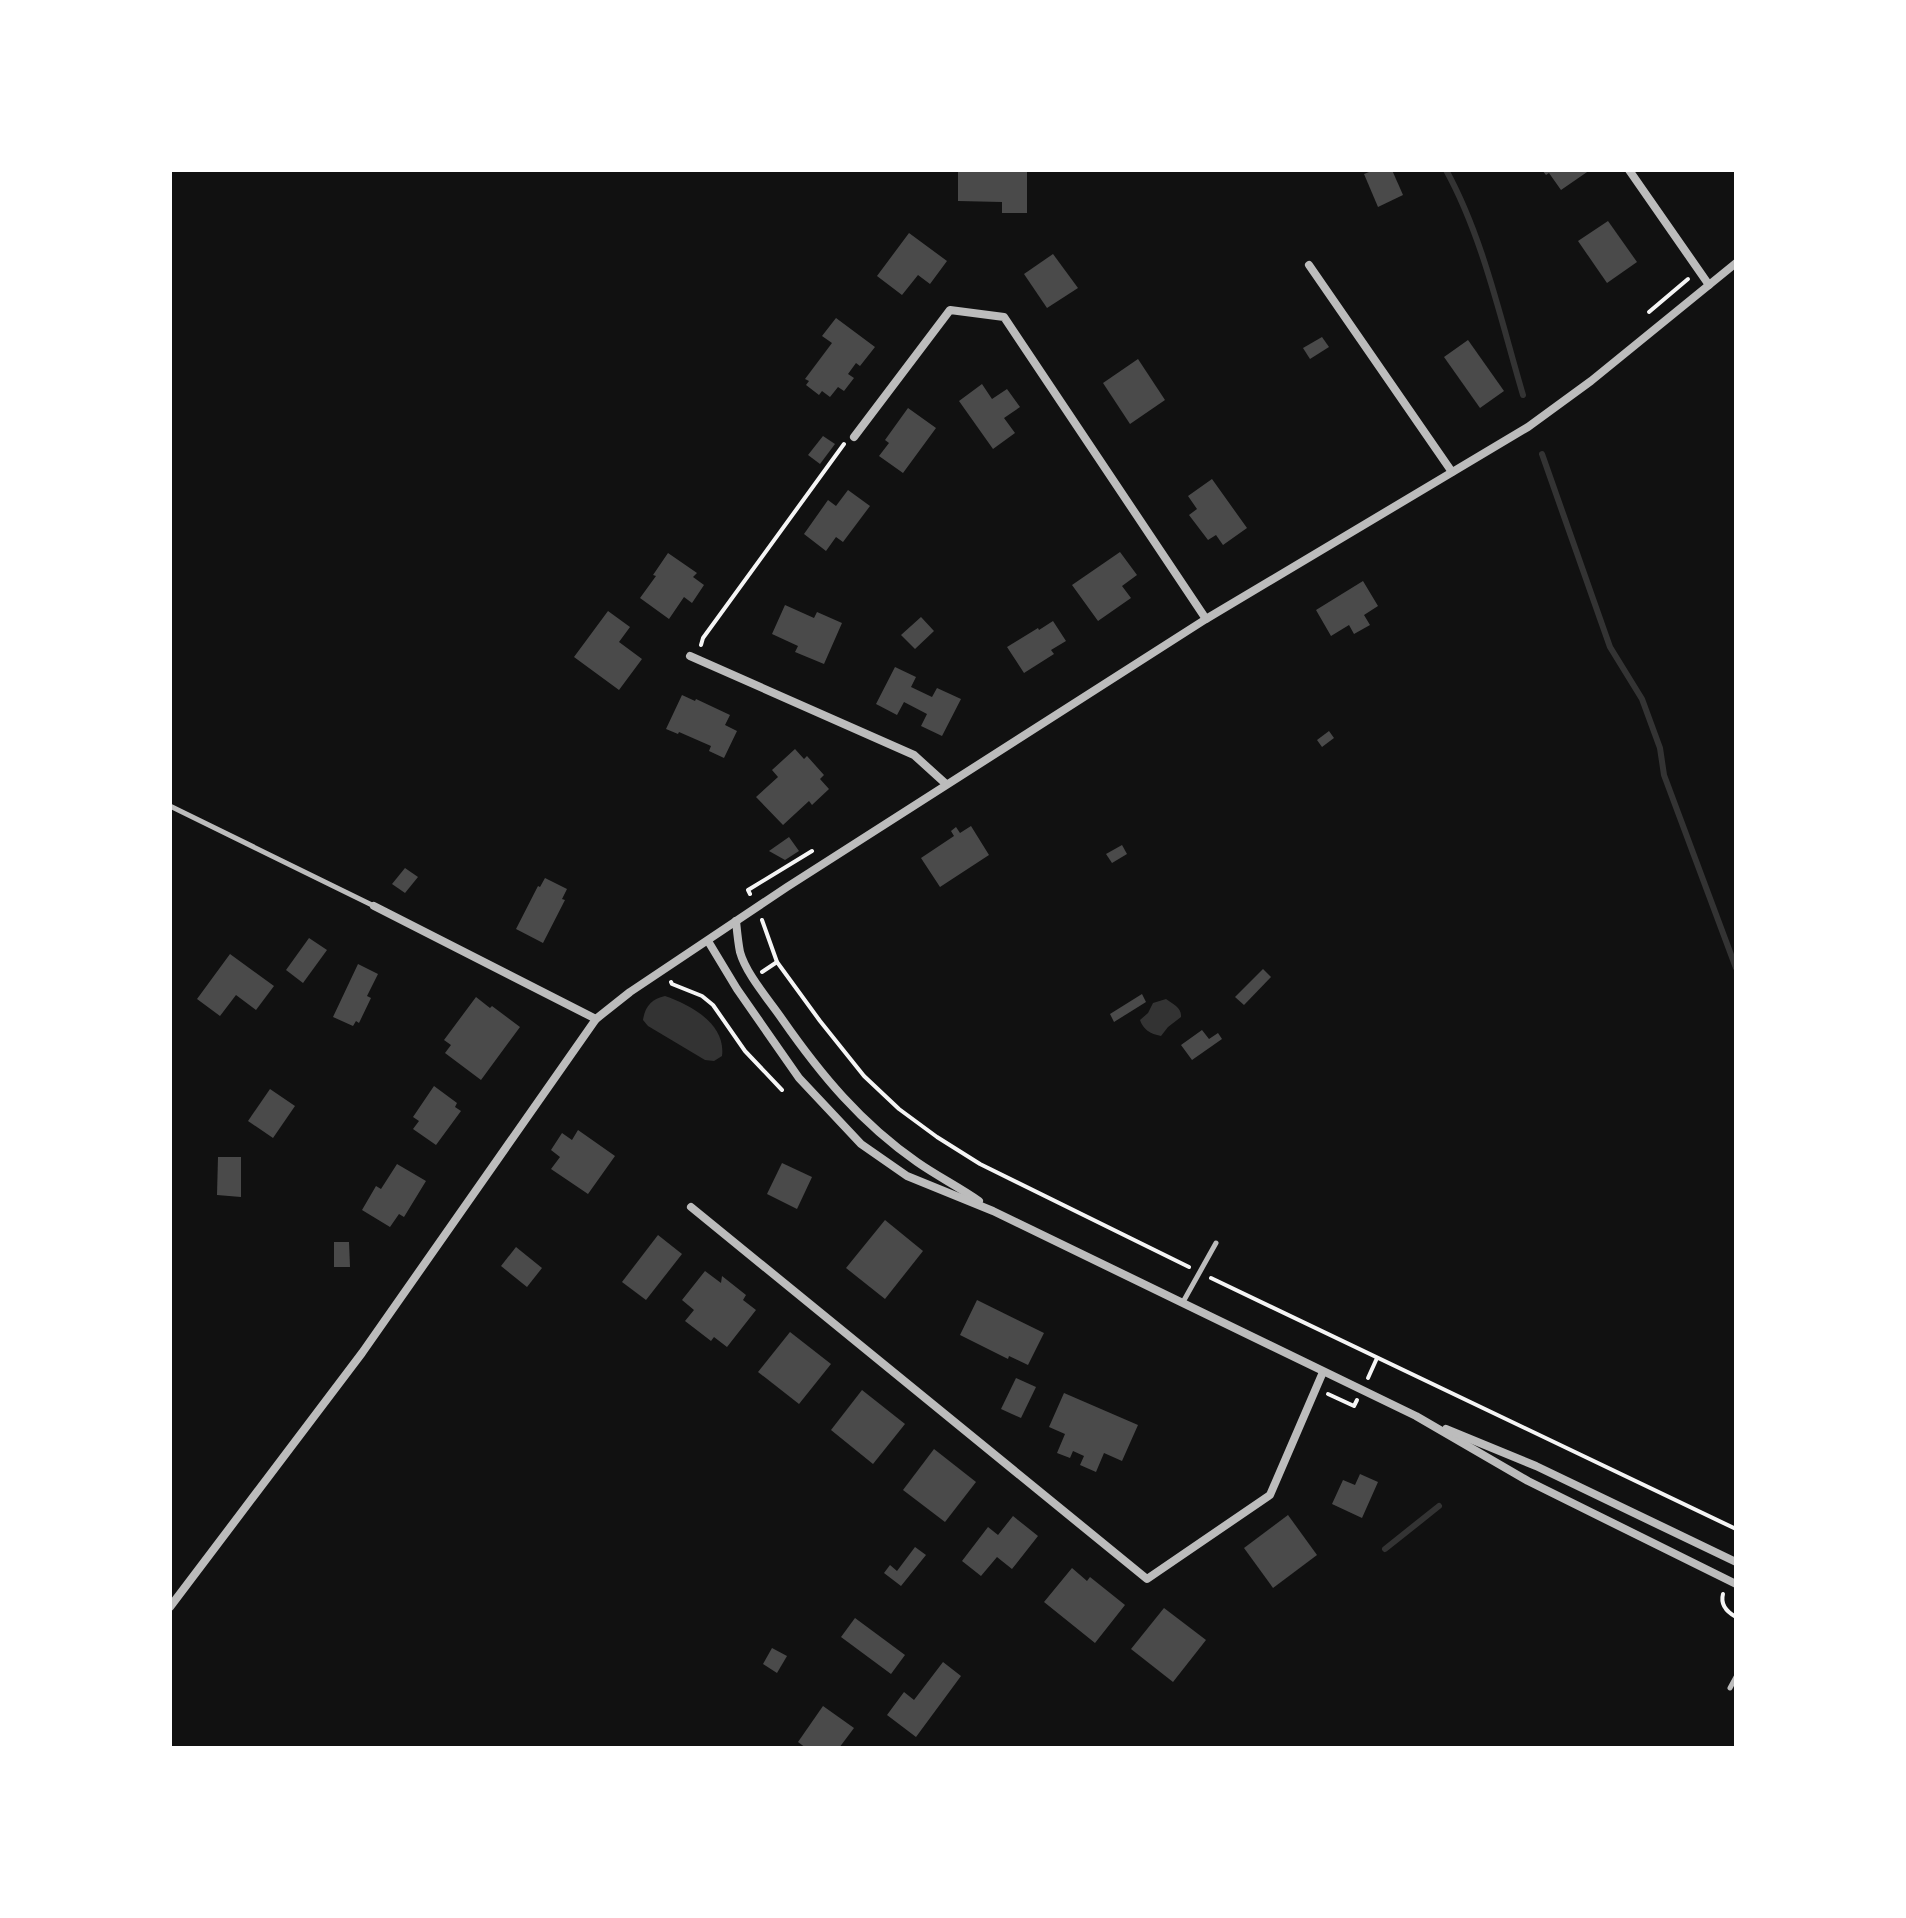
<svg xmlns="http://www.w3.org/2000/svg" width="1906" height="1918" font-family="Manrope,sans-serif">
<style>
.water{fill:#333}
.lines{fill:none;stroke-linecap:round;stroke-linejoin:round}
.stream{stroke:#333;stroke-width:6}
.building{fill:#4a4a4a}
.path{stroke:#f5f5f5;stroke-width:4}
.service{stroke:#bcbcbc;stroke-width:5}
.minor{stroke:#bcbcbc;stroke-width:8}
</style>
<rect width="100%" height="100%" fill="#111"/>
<g class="water">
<path d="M665,996C691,1005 726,1024 722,1056L714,1061L705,1060L648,1026L643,1020C645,1006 652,999 665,996Z"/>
<path d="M1166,999C1173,1004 1182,1008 1181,1017L1168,1027L1161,1036C1150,1034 1143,1029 1140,1020L1148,1013L1153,1003Z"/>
</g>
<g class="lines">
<g class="stream">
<path d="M1446,170C1483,237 1501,321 1523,395"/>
<path d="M1542,454L1610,647L1642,699L1660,748L1664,775L1736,968"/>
<path d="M1385,1549L1439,1506"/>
</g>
</g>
<g class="building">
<path d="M958,170H1027V213H1002V202L958,201Z"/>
<path d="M1374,170H1392L1403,195L1378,207L1364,174Z"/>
<path d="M1542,170H1590L1561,190L1549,173L1546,175Z"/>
<path d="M1608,221L1637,262L1607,283L1578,241Z"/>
<path d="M909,233L947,261L930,284L918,275L902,295L877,276Z"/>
<path d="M1053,254L1078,288L1047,308L1024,274Z"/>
<path d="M836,318L875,347L860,366L856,363L848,374L854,378L844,391L838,387L830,397L822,391L819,395L806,385L809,381L805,379L832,343L822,336Z"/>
<path d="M1322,337L1329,347L1310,359L1303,348Z"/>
<path d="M1468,340L1504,391L1480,408L1444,357Z"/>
<path d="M1138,359L1165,400L1130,424L1103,383Z"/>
<path d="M982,384L992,399L1007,389L1020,407L1004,418L1015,433L993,449L959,401Z"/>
<path d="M908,408L936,428L903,473L879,456L889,443L885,440Z"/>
<path d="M823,436L835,444L820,464L808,455Z"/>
<path d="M1212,479L1247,528L1223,545L1216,535L1208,540L1189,515L1197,509L1188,496Z"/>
<path d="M848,490L870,506L843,542L836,537L826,551L804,534L828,500L836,506Z"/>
<path d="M1120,552L1137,575L1122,586L1131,598L1098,621L1072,585Z"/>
<path d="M668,553L697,573L693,577L704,585L692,603L684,597L669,619L640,598L656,576L653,575Z"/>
<path d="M1363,581L1378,606L1364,615L1370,625L1354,634L1349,625L1331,636L1316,610Z"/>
<path d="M785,605L814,618L817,612L842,623L824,664L795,652L798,646L772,634Z"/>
<path d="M608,611L630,627L619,642L642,659L619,690L574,657Z"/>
<path d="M921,617L934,631L915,649L901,635Z"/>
<path d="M1053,621L1066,641L1051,650L1054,654L1024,673L1007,647L1038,628L1039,630Z"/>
<path d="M895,667L916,677L911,687L932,697L937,688L961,699L942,736L921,726L927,714L904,702L897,715L876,704Z"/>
<path d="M682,695L695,701L696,699L730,715L725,725L737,731L724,758L709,751L711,746L679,732L678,734L666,729Z"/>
<path d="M1329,731L1334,738L1322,747L1317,740Z"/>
<path d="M795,749L804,759L807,756L824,775L820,779L829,789L812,805L809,801L783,825L756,797L778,777L772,770Z"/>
<path d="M971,826L989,855L940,887L921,858L954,836L951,831L956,827L960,833Z"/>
<path d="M789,837L799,851L785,860L769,851Z"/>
<path d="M1122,845L1127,854L1112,863L1106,854Z"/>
<path d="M405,868L418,877L405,893L392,884Z"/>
<path d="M545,878L567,889L562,899L565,900L543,943L516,929L538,886L540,887Z"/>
<path d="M309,938L327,950L303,983L286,970Z"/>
<path d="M230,954L274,986L256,1010L236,995L220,1016L197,999Z"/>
<path d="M358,964L378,974L367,996L371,998L359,1023L356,1021L353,1026L333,1017Z"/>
<path d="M1263,969L1271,977L1244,1005L1235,997Z"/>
<path d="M1142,994L1146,1002L1114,1022L1110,1014Z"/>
<path d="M476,997L490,1008L492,1006L520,1027L481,1080L445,1053L451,1045L444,1040Z"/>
<path d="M1202,1030L1209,1039L1218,1033L1222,1039L1192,1060L1181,1045Z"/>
<path d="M434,1086L457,1103L455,1107L461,1111L436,1145L413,1129L419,1121L413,1117Z"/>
<path d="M270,1089L295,1106L273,1138L248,1121Z"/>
<path d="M578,1130L615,1156L588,1194L551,1169L560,1157L551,1150L562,1133L572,1140Z"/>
<path d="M218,1157H241V1197L217,1195Z"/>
<path d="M782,1163L812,1177L797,1209L767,1194Z"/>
<path d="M397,1164L426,1181L404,1217L399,1214L390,1227L362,1210L376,1186L381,1189Z"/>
<path d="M885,1220L923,1251L885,1299L846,1268Z"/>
<path d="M658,1235L682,1254L646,1300L622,1282Z"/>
<path d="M334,1242H349L350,1267H334Z"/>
<path d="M516,1247L542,1268L527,1287L501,1266Z"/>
<path d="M705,1271L721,1283L722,1276L746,1295L743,1300L756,1310L727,1347L714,1337L711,1341L685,1321L694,1310L682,1300Z"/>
<path d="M977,1300L1044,1333L1028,1365L1009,1356L1008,1359L960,1335Z"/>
<path d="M790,1332L831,1364L799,1404L758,1372Z"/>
<path d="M1016,1378L1036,1387L1021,1418L1001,1409Z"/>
<path d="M862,1390L905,1424L873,1464L831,1430Z"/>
<path d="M1064,1393L1138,1425L1122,1461L1104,1453L1096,1472L1080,1465L1084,1456L1073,1451L1070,1458L1057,1453L1065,1434L1049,1427Z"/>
<path d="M934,1449L976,1482L945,1522L903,1490Z"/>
<path d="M1360,1474L1378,1482L1362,1518L1332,1504L1343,1480L1355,1485Z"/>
<path d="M1288,1515L1317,1555L1273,1588L1244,1548Z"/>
<path d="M1013,1516L1038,1536L1012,1569L997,1557L981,1576L962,1561L988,1527L998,1535Z"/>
<path d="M915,1547L926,1555L901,1586L884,1573L890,1565L897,1571Z"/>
<path d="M1072,1568L1087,1581L1090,1577L1125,1605L1095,1643L1044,1602Z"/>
<path d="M1164,1608L1206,1640L1173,1682L1131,1649Z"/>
<path d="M855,1618L905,1655L891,1674L841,1637Z"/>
<path d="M772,1648L787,1656L777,1673L763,1664Z"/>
<path d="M943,1662L961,1676L916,1737L887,1715L904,1692L914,1700Z"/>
<path d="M823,1706L854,1728L839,1748H806L798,1742Z"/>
</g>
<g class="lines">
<g class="path">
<path d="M1649,312L1688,279"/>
<path d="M701,645L703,638L844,444"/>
<path d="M750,894L748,890L812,851"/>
<path d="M762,920L777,962L820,1021L864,1076L899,1109L937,1137L980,1164L1189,1267"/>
<path d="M762,972L777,962"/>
<path d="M671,982L672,984L702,996L713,1005L745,1051L782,1090"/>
<path d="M1211,1278L1736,1529"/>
<path d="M1368,1378L1377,1358"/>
<path d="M1328,1394L1354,1406L1357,1400"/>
<path d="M1723,1594C1720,1605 1727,1612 1736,1617"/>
</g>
<g class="service">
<path d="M170,806L374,906"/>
<path d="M1183,1302L1216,1243"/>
<path d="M1730,1688L1736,1677"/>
</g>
<g class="minor">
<path d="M1629,170L1709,285"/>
<path d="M1309,265L1452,472"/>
<path d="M854,437L950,310L1004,317L1206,619"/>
<path d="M690,656L914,755L946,784"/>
<path d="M374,906L596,1019"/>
<path d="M736,921C737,931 738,942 740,952C746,974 769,1000 782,1019C821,1075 861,1123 917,1162C937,1176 959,1187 979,1201"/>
<path d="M708,941L737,989L799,1078L861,1144L907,1176L993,1211L1416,1416L1528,1481L1736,1584"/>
<path d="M691,1207L1147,1579L1270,1495L1323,1372"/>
<path d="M1446,1429L1536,1466L1736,1562"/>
<path d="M170,1607L362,1353L596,1019L630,992L787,887L1206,619L1528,427L1591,381L1736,263"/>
</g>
</g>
<rect width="1906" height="1918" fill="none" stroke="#ffffff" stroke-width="344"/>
</svg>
